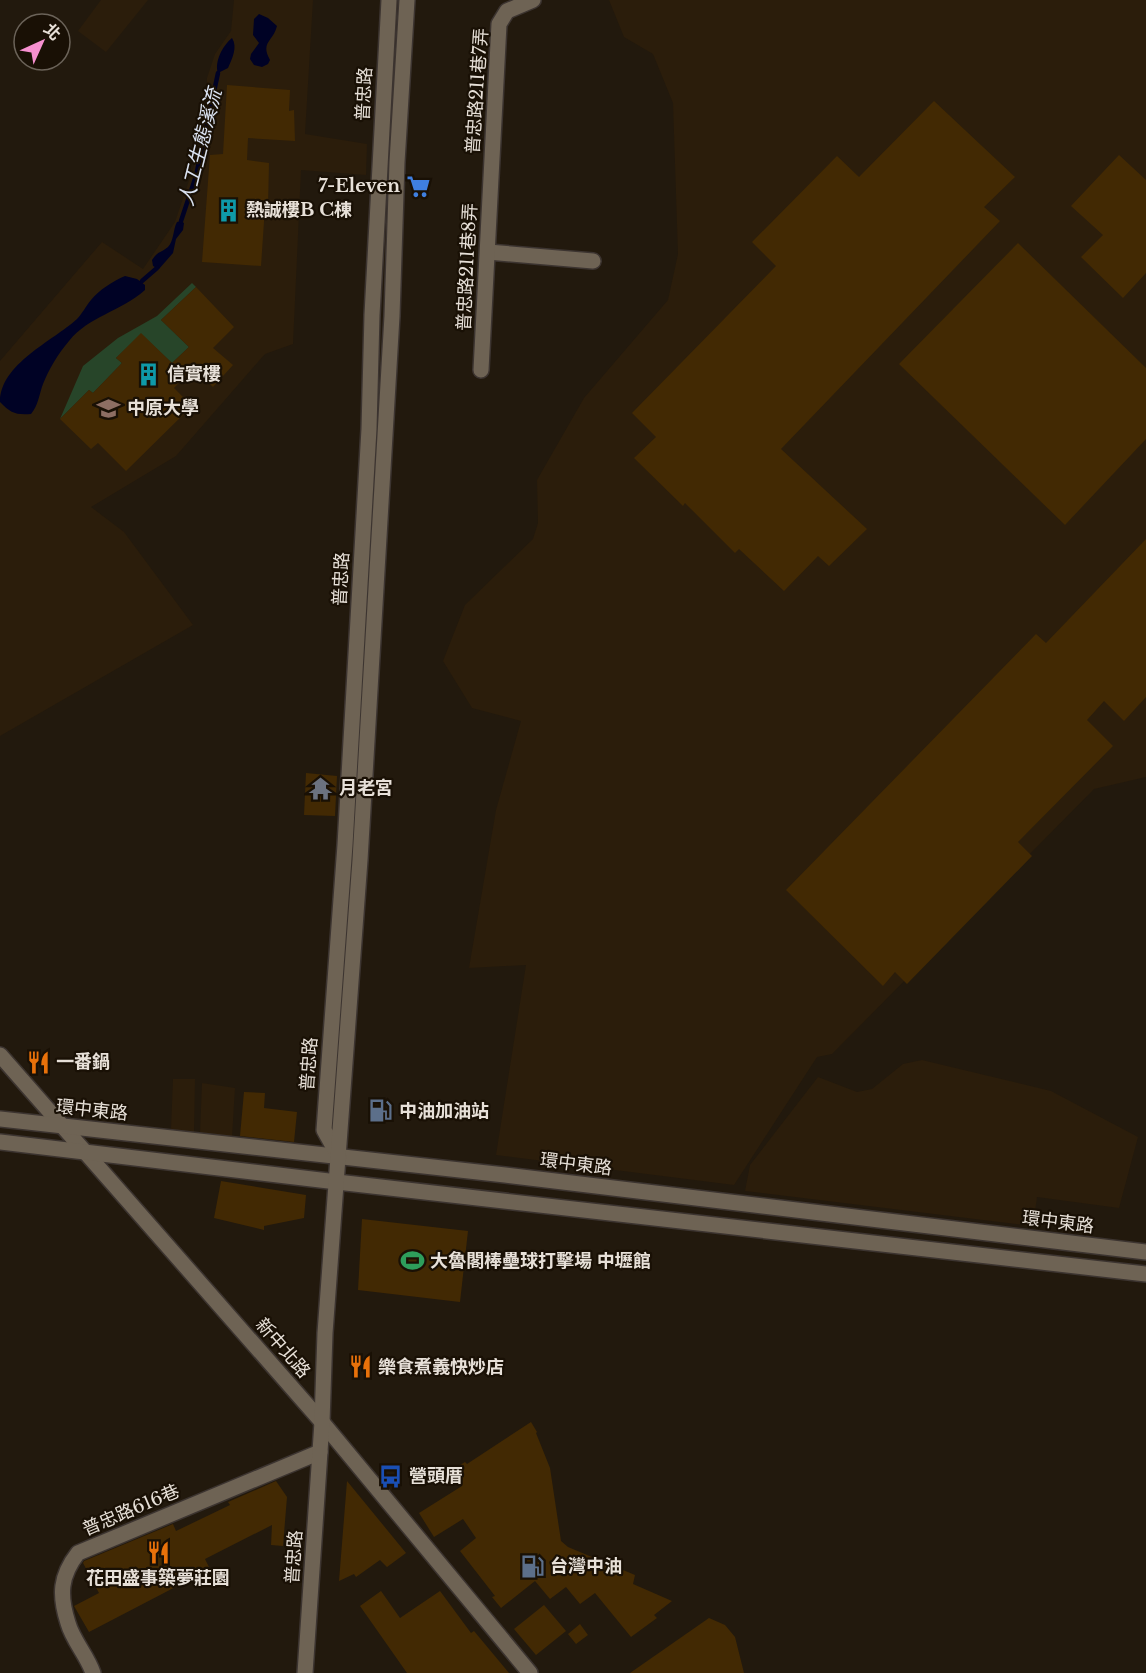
<svg xmlns="http://www.w3.org/2000/svg" width="1146" height="1673" font-family="'Libre Baskerville','Noto Sans TC',serif">
<style>
.built{fill:#2b1d0b}
.green{fill:#274529}
.water{fill:#000225}
.lines{fill:none;stroke-linecap:round;stroke-linejoin:round}
.stream{stroke:#000225;stroke-width:4.5}
.building{fill:#422903}
.minor-casing{stroke:#3c3430;stroke-width:18}
.tertiary-casing{stroke:#3c3430;stroke-width:18}
.minor{stroke:#6e6354;stroke-width:15}
.tertiary{stroke:#6e6354;stroke-width:15}
.labels{text-anchor:middle;dominant-baseline:central;stroke-width:4.5;stroke-linejoin:round;paint-order:stroke}
.street-label{font-size:18px;fill:#e7e0d8;stroke:#191005}
.poi-label{font-size:18px;font-weight:bold;fill:#e7e0d8;stroke:#191005;text-anchor:start}
.water-label{font-size:20px;font-style:italic;fill:#dbe3f2;stroke:#191005}
</style>
<rect width="100%" height="100%" fill="#22190d"/>
<g class="built">
<path d="M101,0H148L106,52L78,31Z"/>
<path d="M234,0H313L305,134L367,144L366,175L301,170L293,344L265,354L176,456L91,507L124,532L193,625L0,736V361L102,242L143,269L175,222L204,136L207,78L215,54L231,31Z"/>
<path d="M609,0H1146V777L1094,789L832,1054L817,1057L734,1185L496,1155L526,965L469,968L496,810L521,721L472,708L443,661L465,605L533,539L538,523L537,480L584,398L668,300L678,254L673,103L653,54L624,37Z"/>
<path d="M922,1060L1051,1091L1138,1137L1119,1208L1037,1197L1033,1226L745,1191L750,1165L818,1077L857,1092L872,1089L903,1064Z"/>
<path d="M173,1079H195L194,1133L171,1129Z"/>
<path d="M202,1083L235,1088L232,1137L200,1134Z"/>
</g>
<path class="green" d="M192,283L196,287L161,320L189,347L172,363L141,334L116,358L122,363L93,393L89,390L60,419L83,366L118,338L157,316Z"/>
<g class="water">
<path d="M259,14L268,18L277,26C273,42 260,42 270,60L268,64L262,67L254,65L250,59L251,54L259,43L253,35L254,19Z"/>
<path d="M232,38C238,47 232,59 228,68L218,73C214,62 223,45 232,38Z"/>
<path d="M181,221L184,223L183,230L176,239L173,253L159,269L153,266L152,260C159,250 161,253 168,247C174,241 173,229 177,222Z"/>
<path d="M125,276L137,279L145,285V290C120,312 89,316 69,341C58,354 49,369 43,384C39,395 38,406 31,414C15,415 11,413 0,402C0,364 53,341 77,319C82,314 86,306 91,300C99,290 113,281 125,276Z"/>
</g>
<g class="lines">
<g class="stream">
<path d="M181,221L196,176L218,73"/>
<path d="M142,281L157,268"/>
</g>
</g>
<g class="building">
<path d="M227,85L290,90L289,111L294,110L295,141L248,138L247,160L269,163L268,207H265L261,266L202,262L210,155L223,154Z"/>
<path d="M934,101L1015,177L984,207L1000,221L781,449L867,529L829,566L818,556L784,591L739,549L735,553L685,503L683,506L634,458L656,437L632,413L776,266L752,242L837,156L859,177Z"/>
<path d="M1119,155L1146,180V273L1123,298L1081,257L1103,235L1071,206Z"/>
<path d="M1018,243L1146,368V439L1065,525L899,364Z"/>
<path d="M196,287L234,327L213,348L233,365L213,387L193,368L174,388L192,406L126,471L98,443L91,449L60,419L89,390L93,393L122,363L116,358L141,333L172,363L189,347L161,320Z"/>
<path d="M1146,539V697L1124,721L1104,701L1087,720L1113,746L1018,842L1032,856L907,984L895,972L883,986L786,890L1036,634L1046,643Z"/>
<path d="M306,773L337,776L335,816L304,815Z"/>
<path d="M244,1092L265,1093L264,1108L297,1112L294,1142L240,1136Z"/>
<path d="M221,1181L306,1195L304,1218L264,1226V1230L214,1218Z"/>
<path d="M362,1219L468,1231L460,1302L358,1290Z"/>
<path d="M531,1422L537,1432L536,1433L550,1468L561,1541L568,1547L635,1575L633,1584L672,1601L654,1615L657,1618L631,1637L595,1593L580,1604L566,1587L550,1599L535,1581L501,1608L492,1597L495,1596L460,1551L476,1538L463,1519L434,1537L419,1513L462,1486L452,1470L465,1462L467,1464Z"/>
<path d="M276,1481L287,1497L283,1546L271,1545L272,1525L205,1559L210,1569L89,1632L74,1606L99,1593L83,1563L84,1561L173,1524L176,1531L230,1505L228,1502Z"/>
<path d="M347,1481L406,1553L387,1567L380,1560L356,1577L354,1574L339,1581Z"/>
<path d="M381,1591L400,1618L440,1591L471,1633L474,1631L509,1673H407L360,1606Z"/>
<path d="M544,1605L566,1631L536,1655L514,1629Z"/>
<path d="M709,1618L725,1625L735,1637L744,1673H630Z"/>
<path d="M580,1624L588,1635L576,1644L568,1634Z"/>
</g>
<g class="lines">
<defs>
<g id="minor">
<path d="M488,252L593,261"/>
<path d="M481,370L499,24L507,11L533,0"/>
<path d="M93,1673C87,1655 73,1641 68,1623C59,1595 60,1576 78,1553L320,1452"/>
</g>
<g id="tertiary">
<path d="M0,1055L322,1422L530,1673"/>
<path d="M0,1119L505,1175L1146,1252"/>
<path d="M0,1142L337,1182L1146,1274"/>
<path d="M339,1157L324,1130L345,845L369,429L372,315L389,0"/>
<path d="M305,1673L322,1422L325,1333L360,860L392,316L397,162L407,0"/>
</g>
</defs>
<use href="#minor" class="minor-casing"/>
<use href="#tertiary" class="tertiary-casing"/>
<use href="#minor" class="minor"/>
<use href="#tertiary" class="tertiary"/>
</g>
<defs>
<symbol id="supermarket-bare" viewBox="-9 -9 18 18"><path d="M-6-5.5h2.5l.6 2H6L4.5 2H-2.5L-4.4-4H-6ZM-1.5 3.2a1.3 1.3 0 1 0 .1 0ZM3 3.2a1.3 1.3 0 1 0 .1 0Z" fill="#3f7fe0" stroke="#191005" stroke-width="2.5" paint-order="stroke"/></symbol>
<symbol id="building-bare" viewBox="-9 -9 18 18"><path d="M-4-6H4V6H1V3H-1V6H-4ZM-2.5-4.3h1.7v1.8h-1.7ZM.8-4.3h1.7v1.8H.8ZM-2.5-1h1.7V.8h-1.7ZM.8-1h1.7V.8H.8Z" fill="#0f9aa8" stroke="#191005" stroke-width="2.5" paint-order="stroke"/></symbol>
<symbol id="university-bare" viewBox="-9 -9 18 18"><path d="M0-5L7-2L0 1L-7-2ZM-4 1L0 2.5L4 1V4Q0 6-4 4Z" fill="#8d6e63" stroke="#191005" stroke-width="2.5" paint-order="stroke"/></symbol>
<symbol id="temple-bare" viewBox="-9 -9 18 18"><path d="M0-6L5-2H3V0L6.5 2.5H4V6H1.5V3h-3V6H-4V2.5H-6.5L-3 0V-2H-5Z" fill="#6b7280" stroke="#191005" stroke-width="2.5" paint-order="stroke"/></symbol>
<symbol id="restaurant-bare" viewBox="-9 -9 18 18"><path d="M-5-6h1v4h1v-4h1v4h1v-4h1v5L-1.5 .5V6h-2V.5L-5-1ZM5-6V6H3V1.5H1.5Q1.5-4 5-6Z" fill="#e8710a" stroke="#191005" stroke-width="2.5" paint-order="stroke"/></symbol>
<symbol id="fuel-bare" viewBox="-9 -9 18 18"><path d="M-5.5-6h7V0h2V4h1.3V-2.5L3-4.5l.8-.8L6-3V5H2.5V1h-1V6h-7ZM-4.2-4.7v3.2H.2V-4.7Z" fill="#5c6f8a" stroke="#191005" stroke-width="2.5" paint-order="stroke"/></symbol>
<symbol id="stadium-bare" viewBox="-9 -9 18 18"><path d="M0-5a6.5 5 0 1 0 0 10a6.5 5 0 1 0 0-10ZM-3.5-1.8h7v3.6h-7Z" fill="#2e9e5b" stroke="#191005" stroke-width="2.5" paint-order="stroke"/></symbol>
<symbol id="bus-bare" viewBox="-9 -9 18 18"><path d="M-5-6H5V4H4V6H2V4H-2V6H-4V4H-5ZM-3.5-4V0h7V-4ZM-3.5 1.2v1.5H-2V1.2ZM2 1.2v1.5H3.5V1.2Z" fill="#1a4fb4" stroke="#191005" stroke-width="2.5" paint-order="stroke"/></symbol>
</defs>
<g fill-rule="evenodd">
<use href="#supermarket-bare" x="402" y="170" width="33" height="33"/>
<use href="#building-bare" x="212" y="194" width="33" height="33"/>
<use href="#building-bare" x="132" y="358" width="33" height="33"/>
<use href="#university-bare" x="92" y="392" width="33" height="33"/>
<use href="#temple-bare" x="304" y="772" width="33" height="33"/>
<use href="#restaurant-bare" x="22" y="1046" width="33" height="33"/>
<use href="#fuel-bare" x="364" y="1094" width="33" height="33"/>
<use href="#stadium-bare" x="396" y="1244" width="33" height="33"/>
<use href="#restaurant-bare" x="344" y="1350" width="33" height="33"/>
<use href="#bus-bare" x="374" y="1460" width="33" height="33"/>
<use href="#restaurant-bare" x="142" y="1536" width="33" height="33"/>
<use href="#fuel-bare" x="516" y="1550" width="33" height="33"/>
</g>
<g class="labels">
<g class="street-label">
<text transform="translate(477 91) rotate(-86)">普忠路211巷7弄</text>
<text transform="translate(364 94) rotate(-87)">普忠路</text>
<text transform="translate(467 267) rotate(-87)">普忠路211巷8弄</text>
<text transform="translate(341 579) rotate(-87)">普忠路</text>
<text transform="translate(309 1064) rotate(-86)">普忠路</text>
<text transform="translate(92 1110) rotate(6)">環中東路</text>
<text transform="translate(576 1164) rotate(7)">環中東路</text>
<text transform="translate(1058 1222) rotate(7)">環中東路</text>
<text transform="translate(283 1348) rotate(49)">新中北路</text>
<text transform="translate(131 1510) rotate(-23)">普忠路616巷</text>
<text transform="translate(294 1557) rotate(-86)">普忠路</text>
</g>
<g class="poi-label">
<text x="400" y="186" text-anchor="end">7-Eleven</text>
<text x="246" y="210">熱誠樓B C棟</text>
<text x="167" y="374">信實樓</text>
<text x="127" y="408">中原大學</text>
<text x="339" y="788">月老宮</text>
<text x="56" y="1062">一番鍋</text>
<text x="399" y="1111">中油加油站</text>
<text x="430" y="1261">大魯閣棒壘球打擊場 中壢館</text>
<text x="378" y="1367">樂食煮義快炒店</text>
<text x="409" y="1476">營頭厝</text>
<text x="550" y="1566">台灣中油</text>
<text x="158" y="1578" text-anchor="middle">花田盛事築夢莊園</text>
</g>
<g class="water-label">
<text transform="translate(200 147) rotate(-76)">人工生態溪流</text>
</g>
</g>
<g transform="translate(42 42) rotate(45)"><circle r="28" fill="#191005" stroke="#6b6359" stroke-width="1.5"/>
<path d="M0-4.5L10 22L0 15L-10 22Z" fill="#f690d0"/>
<text y="-9" font-size="16" font-weight="bold" text-anchor="middle" fill="#e7e0d8">北</text>
</g>
</svg>
